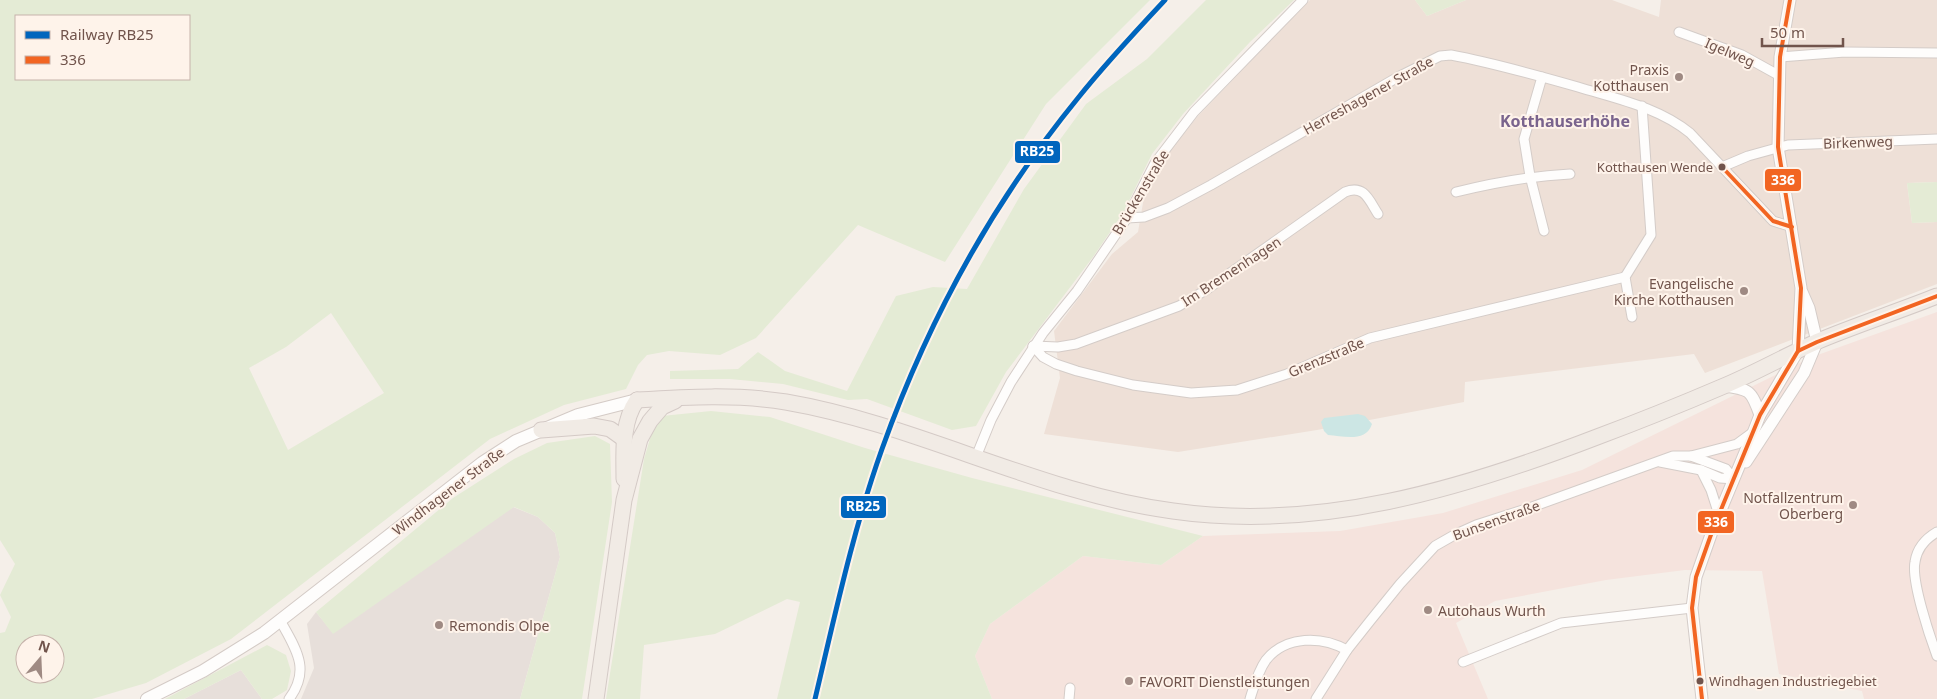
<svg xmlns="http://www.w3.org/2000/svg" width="1937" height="699" font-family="'Noto Sans',sans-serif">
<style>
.residential{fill:#eee0d7}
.commercial{fill:#f5e3dd}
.industrial{fill:#e7dfda}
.green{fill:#e4ebd5;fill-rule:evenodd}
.water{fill:#cce6e4}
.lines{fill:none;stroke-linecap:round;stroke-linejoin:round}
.minor-casing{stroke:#d4ccc8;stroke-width:11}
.tertiary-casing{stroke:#d4ccc8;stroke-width:13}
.secondary-casing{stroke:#d4cbc6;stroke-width:14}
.primary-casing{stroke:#d4cac6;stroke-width:17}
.minor{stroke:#fefdfc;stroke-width:9}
.tertiary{stroke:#fefdfc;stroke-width:11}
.secondary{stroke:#fefdfc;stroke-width:12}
.primary{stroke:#f1ebe5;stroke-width:15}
.bus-1-casing{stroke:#fef3ea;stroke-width:8}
.bus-1{stroke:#f26522;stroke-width:4}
.rail-1-casing{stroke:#fef3ea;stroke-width:9}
.rail-1{stroke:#0065bd;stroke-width:5}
.poi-dot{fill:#9f8a83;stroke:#fef3ea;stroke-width:2}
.bus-dot{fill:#71544c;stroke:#fef3ea;stroke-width:2}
.labels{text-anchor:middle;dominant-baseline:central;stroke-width:4;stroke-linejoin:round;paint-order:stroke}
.bus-label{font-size:13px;fill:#71544c;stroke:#fef3ea;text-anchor:end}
.street-label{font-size:14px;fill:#71544c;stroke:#fef3ea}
.poi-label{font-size:14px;fill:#71544c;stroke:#fef3ea;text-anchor:end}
.quarter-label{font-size:16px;font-weight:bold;fill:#7a648d;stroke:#fef3ea}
.line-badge{stroke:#fef3ea;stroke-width:2}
.badge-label{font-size:14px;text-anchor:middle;font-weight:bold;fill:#fff}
</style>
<rect width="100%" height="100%" fill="#f5efe9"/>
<path class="residential" d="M1310,0H1415L1427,16L1466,0H1612L1659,17L1661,0H1937V182L1907,183L1912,223L1937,222V284L1705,373L1694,354L1465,382L1464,402L1317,430L1178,452L1044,434L1060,378L1054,331L1112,254L1138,232L1145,191L1159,165L1198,116Z"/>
<path class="commercial" d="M1937,312V699H1864L1862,691L1779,674L1762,571L1685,570L1606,580L1495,601L1456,623L1488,699H992L975,656L990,624L1083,556L1161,565L1203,536L1340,531L1443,513L1582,470L1812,357Z"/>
<g class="industrial">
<path d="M513,507L538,517L555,533L560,557L520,699H301L314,668L307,624L316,612L333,633Z"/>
<path d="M241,670L262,699H184Z"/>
</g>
<g class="green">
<path d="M0,0H1150L1046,104L945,262L858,225L756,338L720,355L669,351L647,355L638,365L626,389L564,405L490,439L231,639L146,683L92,699H0V633L5,632L11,617L0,595L15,564L0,540ZM16,16H189V79H16ZM331,313L384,393L288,450L249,368L286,347ZM25,644H55V674H25Z"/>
<path d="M1206,0H1294L1250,42L1183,114L1152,154L1123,213L1093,257L1006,372L976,426L952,430L867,399L848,400L783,384L730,379H670V371L738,369L758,352L785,371L847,391L896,296L933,287L967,289L1024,189L1086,104L1147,59Z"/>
<path d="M1415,0H1466L1427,16Z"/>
<path d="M1937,182V222L1912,223L1907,183Z"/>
<path d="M711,411L770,417L865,448L972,478L1203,536L1161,565L1083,556L990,624L975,656L992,699H777L800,602L787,599L715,634L644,645L640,699H606L644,459L654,425L662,416Z"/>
<path d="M595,436L610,444L612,502L582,699H520L560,557L555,533L538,517L514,507L333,634L316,612L453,498L514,459L547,443Z"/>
<path d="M267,645L286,655L291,671L287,690L272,699H262L241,670L184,699H165Z"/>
</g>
<path class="water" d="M1358,414L1365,416L1372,424C1366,443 1343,436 1328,435L1324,431L1321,422L1324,418Z"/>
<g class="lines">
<defs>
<g id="minor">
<path d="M1679,32L1742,55L1780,76"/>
<path d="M1780,57L1845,52L1937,53"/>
<path d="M1542,77L1524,139L1530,176L1544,231"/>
<path d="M1722,167L1748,156L1788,145L1937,139"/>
<path d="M1456,192C1496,182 1529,176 1570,174"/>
<path d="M1127,218L1144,217L1168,208L1211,185L1398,77L1440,56L1451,55C1494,63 1536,75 1578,87C1617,99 1658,107 1690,133L1773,221L1792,227"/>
<path d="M1632,317L1625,277L1651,235L1642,106"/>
<path d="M1033,346L1043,357L1056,364L1077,371L1133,385L1191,393L1237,390L1287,374L1370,338L1625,277"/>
<path d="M1033,346L1058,347L1076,344L1179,306L1206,290L1345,192C1364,184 1369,200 1378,214"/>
<path d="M1691,456L1737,444L1752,433"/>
<path d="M976,457L991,420L1011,382L1043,333L1077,291L1127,218L1155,163L1194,112L1303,0"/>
<path d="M1660,462L1701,470L1720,478L1734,479"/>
<path d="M1701,470L1711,490L1719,515"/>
<path d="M1937,532C1925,539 1917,548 1915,562C1911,581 1930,637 1937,656"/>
<path d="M281,622C296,649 311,670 289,699"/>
<path d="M1463,662L1561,623L1692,608"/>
<path d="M1069,699L1070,688"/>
<path d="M1250,699C1254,686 1258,671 1266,660C1286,635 1322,636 1347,650"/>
<path d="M1316,699L1347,650L1370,621L1400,584L1435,546L1456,534L1476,525L1532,507L1673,456H1691L1726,469L1734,479"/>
</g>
<g id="tertiary">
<path d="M1723,386C1750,389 1751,390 1760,415"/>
<path d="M1746,462L1804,373L1817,342L1809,308L1802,292"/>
<path d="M1702,699L1692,608L1696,577L1713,529L1753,433L1760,415L1798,351L1801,288L1778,147L1780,57L1790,0"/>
</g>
<path id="secondary" d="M147,699L203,671L264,633L482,463L516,441L578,415L637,400"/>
<g id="primary">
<path d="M637,400C687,397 737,394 786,402C919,425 1039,493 1173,511C1319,532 1462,489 1597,437C1640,421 1682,404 1724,386C1755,373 1785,356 1816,342C1856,325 1897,312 1937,296"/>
<path d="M541,430L594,426L610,429L624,439"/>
<path d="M624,479C624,453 621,423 637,400"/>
<path d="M596,699L624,500L640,439L650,421L662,407L675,401"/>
</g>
</defs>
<use href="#minor" class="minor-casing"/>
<use href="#tertiary" class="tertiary-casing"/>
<use href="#secondary" class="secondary-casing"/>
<use href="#primary" class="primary-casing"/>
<use href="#minor" class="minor"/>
<use href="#tertiary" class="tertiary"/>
<use href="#secondary" class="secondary"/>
<use href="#primary" class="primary"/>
<defs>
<g id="bus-1">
<path d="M1722,167L1773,221L1792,227"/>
<path d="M1798,351L1817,342L1937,296"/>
<path d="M1702,699L1692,608L1696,577L1713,529L1760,415L1798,351L1801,288L1778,147L1780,57L1790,0"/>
</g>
</defs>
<use href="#bus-1" class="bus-1-casing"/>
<use href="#bus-1" class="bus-1"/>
<defs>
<path id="rail-1" d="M815,699C835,615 853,530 882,449C927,323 993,202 1078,98C1105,64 1135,32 1165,0"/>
</defs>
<use href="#rail-1" class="rail-1-casing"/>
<use href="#rail-1" class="rail-1"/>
</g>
<g class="poi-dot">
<circle cx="1679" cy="77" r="5"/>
<circle cx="1744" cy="291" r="5"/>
<circle cx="1853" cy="505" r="5"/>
<circle cx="1428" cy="610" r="5"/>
<circle cx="439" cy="625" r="5"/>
<circle cx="1129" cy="681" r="5"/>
</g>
<g class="bus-dot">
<circle cx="1722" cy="167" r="4.5"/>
<circle cx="1700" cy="681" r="4.5"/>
</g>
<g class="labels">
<g class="bus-label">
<text x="1713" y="167">Kotthausen Wende</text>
<text x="1709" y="681" text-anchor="start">Windhagen Industriegebiet</text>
</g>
<g class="street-label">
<text transform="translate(1730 52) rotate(23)">Igelweg</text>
<text transform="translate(1368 95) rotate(-29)">Herreshagener Straße</text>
<text transform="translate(1858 142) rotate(-2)">Birkenweg</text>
<text transform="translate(1140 192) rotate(-59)">Brückenstraße</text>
<text transform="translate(1231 271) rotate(-33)">Im Bremenhagen</text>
<text transform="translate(1326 357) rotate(-23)">Grenzstraße</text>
<text transform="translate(448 491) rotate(-37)">Windhagener Straße</text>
<text transform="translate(1496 520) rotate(-20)">Bunsenstraße</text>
</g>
<g class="poi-label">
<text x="1669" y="69">Praxis<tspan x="1669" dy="16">Kotthausen</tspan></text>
<text x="1734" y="283">Evangelische<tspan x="1734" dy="16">Kirche Kotthausen</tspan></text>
<text x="1843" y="497">Notfallzentrum<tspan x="1843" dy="16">Oberberg</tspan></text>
<text x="1438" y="610" text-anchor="start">Autohaus Wurth</text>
<text x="449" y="625" text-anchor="start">Remondis Olpe</text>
<text x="1139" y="681" text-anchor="start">FAVORIT Dienstleistungen</text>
</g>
<g class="quarter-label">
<text x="1565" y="121">Kotthauserhöhe</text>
</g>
</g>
<g class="line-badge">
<rect x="1014" y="140" width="47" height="24" rx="5" fill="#0065bd"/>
<rect x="1764" y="168" width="38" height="24" rx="5" fill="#f26522"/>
<rect x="840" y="495" width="47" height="24" rx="5" fill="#0065bd"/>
<rect x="1697" y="510" width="38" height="24" rx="5" fill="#f26522"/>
</g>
<g class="badge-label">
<text x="1037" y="156">RB25</text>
<text x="1783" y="185">336</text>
<text x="863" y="511">RB25</text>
<text x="1716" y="527">336</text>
</g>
<rect x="15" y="15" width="175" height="65" fill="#fef3ea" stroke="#c6b3ab"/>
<rect x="25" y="31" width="25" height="8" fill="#0065bd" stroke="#c6b3ab"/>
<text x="60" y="40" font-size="15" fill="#71544c">Railway RB25</text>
<rect x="25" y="56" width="25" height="8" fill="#f26522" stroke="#c6b3ab"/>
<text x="60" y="65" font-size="15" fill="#71544c">336</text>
<g transform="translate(40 659) rotate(19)"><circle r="24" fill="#fef3ea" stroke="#c6b3ab"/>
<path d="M0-4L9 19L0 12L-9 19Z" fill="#9f8a83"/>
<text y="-8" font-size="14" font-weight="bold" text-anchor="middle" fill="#71544c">N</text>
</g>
<path d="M1762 38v8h81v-8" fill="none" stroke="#71544c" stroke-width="2.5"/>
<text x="1770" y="38" font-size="15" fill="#71544c" stroke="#fef3ea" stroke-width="4" paint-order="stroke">50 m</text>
</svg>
